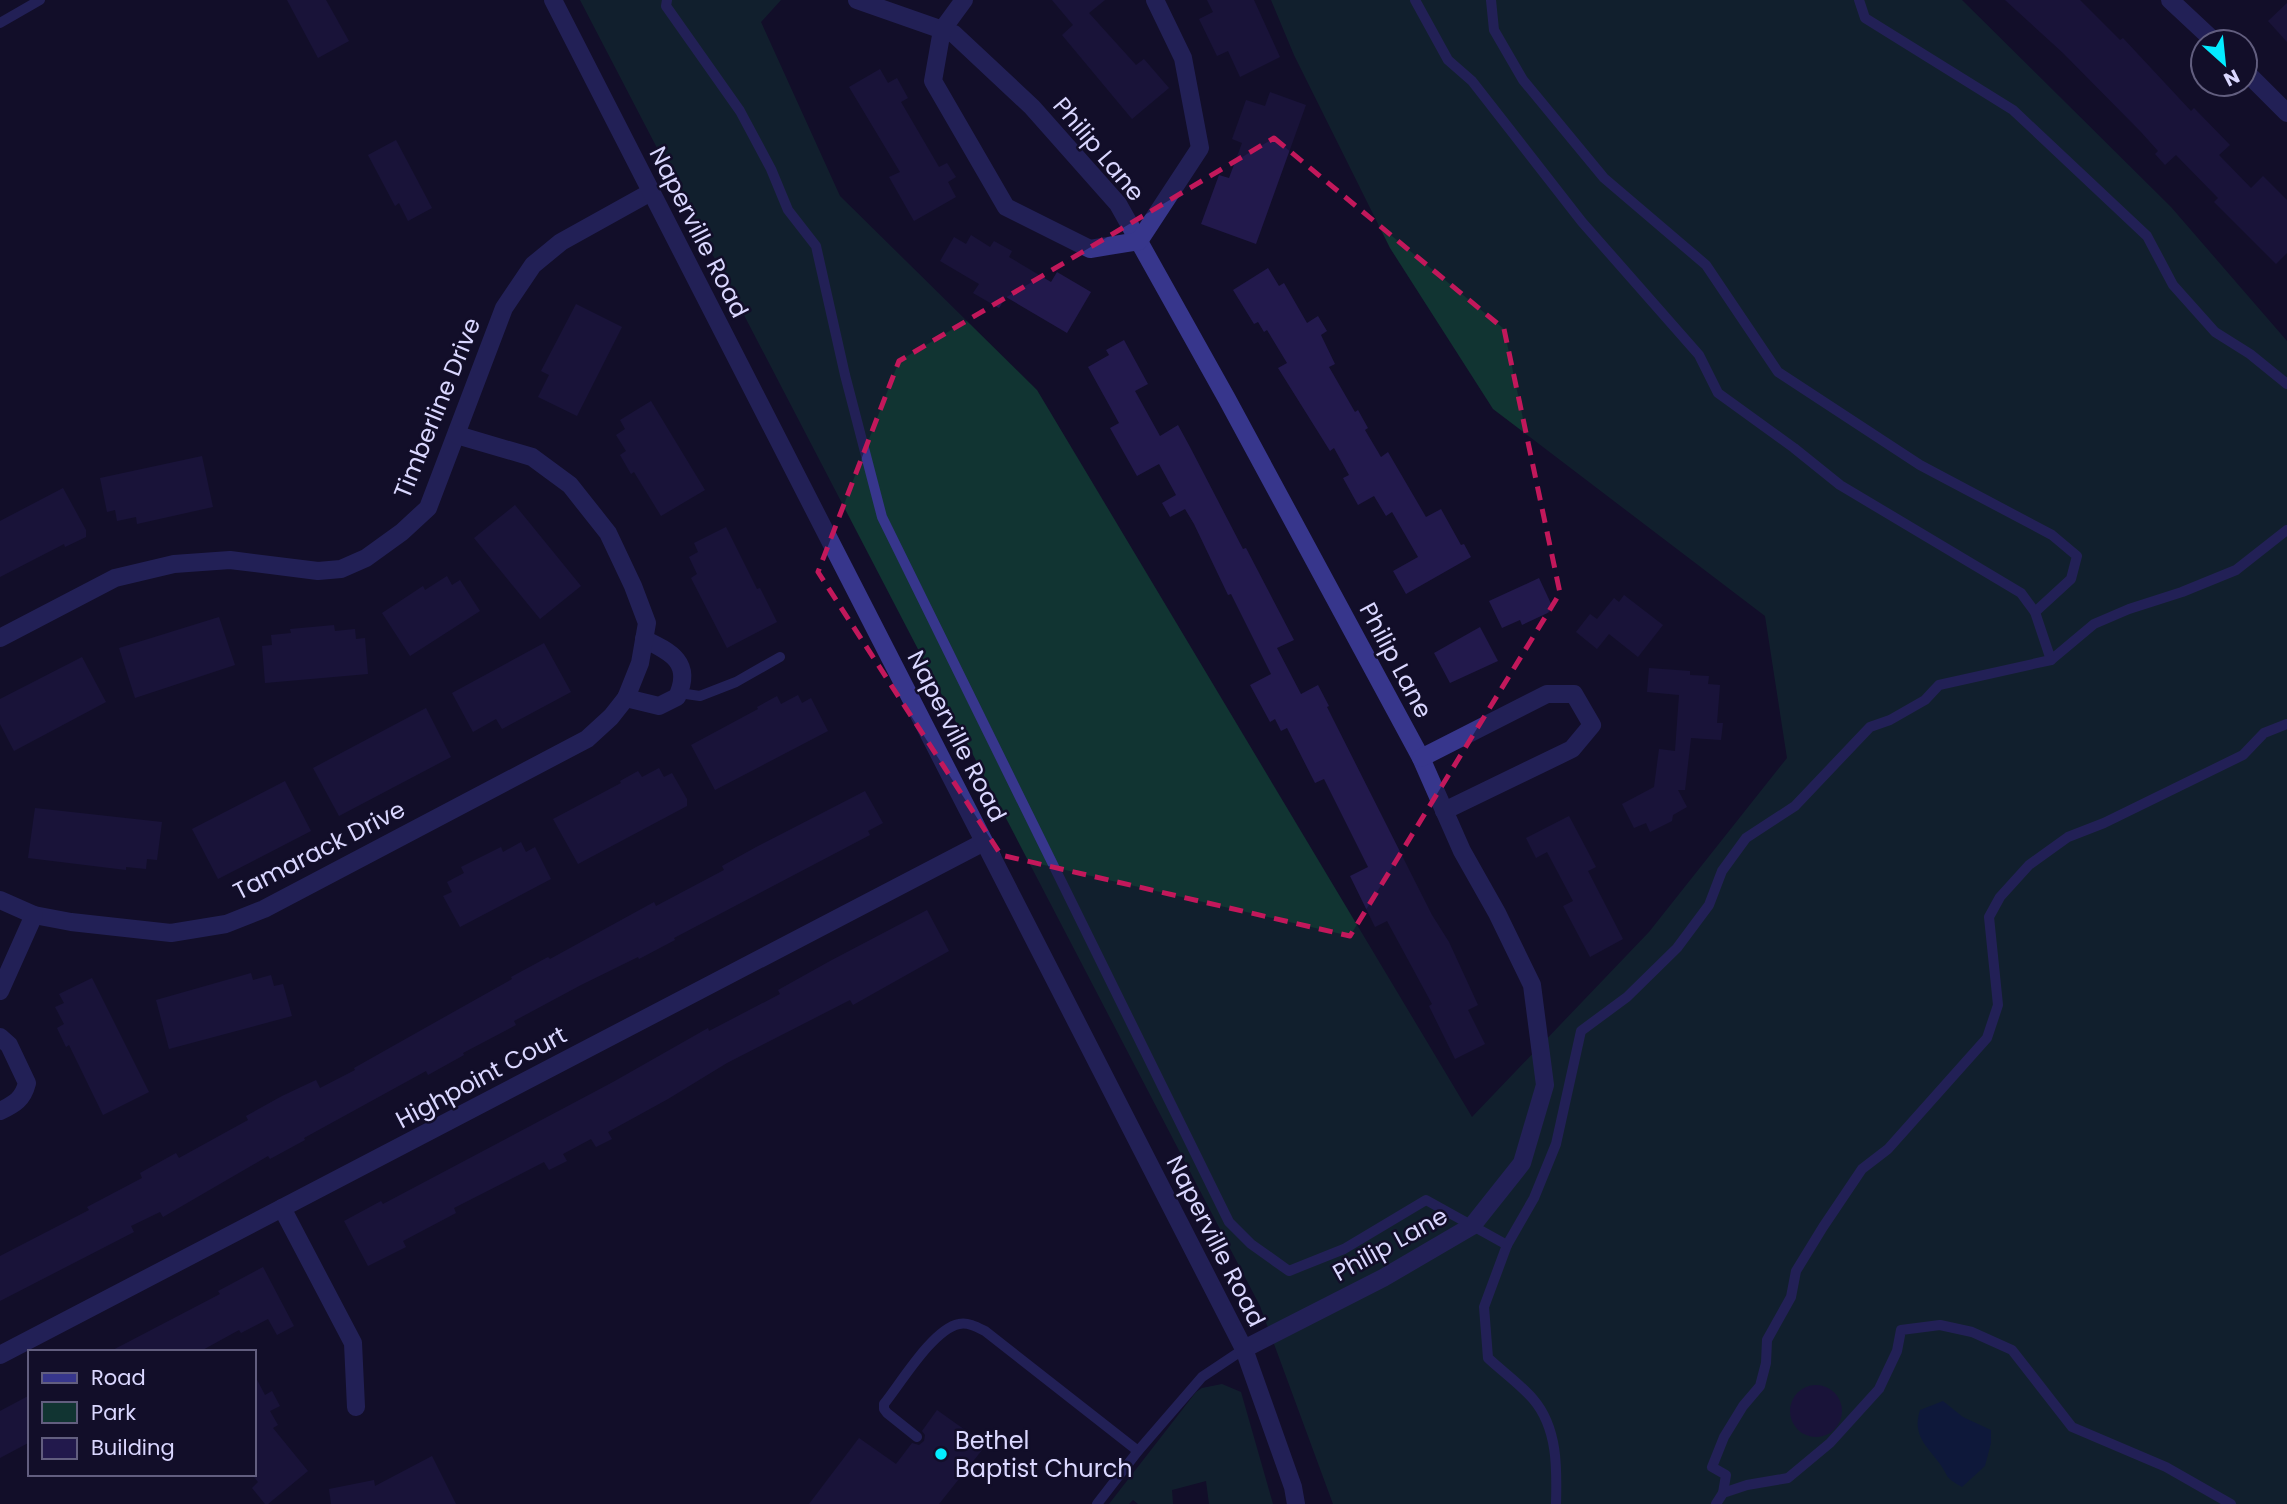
<svg xmlns="http://www.w3.org/2000/svg" width="2287" height="1504" font-family="Poppins,sans-serif">
<style>
.green{fill:#113432}
.water{fill:#09244e}
.building{fill:#22194c}
.lines{fill:none;stroke-linecap:round;stroke-linejoin:round}
.service{stroke:#37368c;stroke-width:10}
.minor{stroke:#37368c;stroke-width:18}
.tertiary{stroke:#37368c;stroke-width:18}
.marked{fill:none;stroke:#c2185b;stroke-width:5;stroke-dasharray:14 9;stroke-linejoin:round}
.poi-dot{fill:#03ecff;stroke:#120e29;stroke-width:2.5}
.labels{text-anchor:middle;dominant-baseline:central;stroke-width:5;stroke-linejoin:round;paint-order:stroke}
.street-label{font-size:24px;fill:#dad7ff;stroke:#120e29}
.poi-label{font-size:24px;fill:#dad7ff;stroke:#120e29;text-anchor:start}
</style>
<rect width="100%" height="100%" fill="#120e29"/>
<g class="green">
<path d="M580,0H781L761,22L840,196L1037,390L1472,1117L1649,932L1787,758L1765,616L1493,409L1390,248L1294,55L1271,0H1962L2171,207L2287,341V1504H1333L1260,1306Z"/>
<path d="M1222,1384L1241,1392L1273,1504H1209L1206,1481L1172,1490L1173,1504H1138L1133,1500L1129,1504H1109L1196,1392L1202,1388Z"/>
</g>
<path class="water" d="M1943,1401L1963,1417L1991,1430V1443L1985,1466L1962,1487C1943,1476 1950,1478 1940,1464C1926,1445 1912,1435 1920,1410Z"/>
<g class="building">
<path d="M287,0H326L349,41L318,58Z"/>
<path d="M1052,0H1105L1089,13L1136,65L1144,59L1169,88L1132,119L1062,35L1073,25Z"/>
<path d="M1207,0H1254L1280,57L1240,77L1228,51L1217,56L1199,19L1213,12Z"/>
<path d="M2005,0H2080L2120,40L2123,38L2191,111L2194,108L2230,145L2219,155L2251,188L2263,176L2287,200V253L2276,264L2214,202L2218,198L2176,155L2165,165L2155,154L2158,151L2141,132L2063,53Z"/>
<path d="M2287,3V42L2268,21Z"/>
<path d="M880,69L888,83L897,78L908,98L901,102L939,167L947,163L956,177L948,182L956,197L914,221L889,177L900,172L849,87Z"/>
<path d="M1270,92L1306,105L1256,244L1201,224L1219,175L1229,178L1242,143L1232,139L1246,100L1265,106Z"/>
<path d="M396,140L432,208L408,221L399,203L395,206L368,155Z"/>
<path d="M971,235L990,247L994,241L1012,251L1009,257L1051,282L1057,272L1091,292L1067,333L1006,297L999,308L973,293L979,284L940,261L954,237L966,244Z"/>
<path d="M1268,268L1279,286L1284,283L1307,323L1318,316L1327,331L1321,335L1335,364L1329,367L1355,412L1358,410L1368,428L1365,430L1381,457L1388,452L1426,517L1441,509L1461,545L1464,544L1471,557L1406,594L1393,571L1418,557L1392,512L1386,516L1374,496L1358,505L1343,478L1349,475L1334,448L1330,451L1278,368L1287,363L1267,330L1264,332L1258,322L1254,324L1233,290Z"/>
<path d="M576,304L622,327L577,416L538,397L549,375L541,371Z"/>
<path d="M1124,340L1148,384L1135,391L1160,436L1178,425L1190,447L1243,549L1246,548L1294,640L1277,648L1301,694L1318,685L1329,706L1327,707L1432,915L1449,942L1478,1005L1468,1010L1485,1044L1455,1059L1429,1006L1432,1004L1387,921L1375,927L1350,876L1368,867L1324,779L1315,783L1287,728L1281,731L1275,719L1270,722L1250,685L1271,674L1231,594L1228,595L1194,524L1185,509L1170,517L1162,503L1176,495L1159,464L1137,476L1110,428L1119,423L1088,367L1109,355L1106,350Z"/>
<path d="M651,401L705,490L661,516L634,472L631,474L620,455L626,451L616,435L625,429L620,420Z"/>
<path d="M202,456L213,507L137,524L136,517L117,521L115,510L107,512L100,478Z"/>
<path d="M63,488L86,530V537L65,547L64,544L0,577V521Z"/>
<path d="M515,505L581,586L540,619L474,538Z"/>
<path d="M726,527L757,589L760,588L777,622L727,648L691,578L697,574L689,557L698,552L694,543Z"/>
<path d="M447,576L452,585L460,580L480,611L410,656L382,613L423,586L425,590Z"/>
<path d="M1539,578L1554,610L1522,625L1520,620L1502,628L1489,601Z"/>
<path d="M1624,595L1663,625L1638,657L1609,634L1597,649L1576,632L1590,614L1597,619L1614,598L1619,602Z"/>
<path d="M219,617L235,665L135,698L119,648Z"/>
<path d="M334,625L335,631L355,629L356,639L365,638L368,674L265,683L262,646L272,645L271,635L291,633L290,629Z"/>
<path d="M1480,627L1498,661L1450,683L1434,653Z"/>
<path d="M544,643L571,692L502,729L496,719L473,732L452,693Z"/>
<path d="M82,657L106,702L14,751L0,724V699Z"/>
<path d="M1649,668L1690,671V675L1709,676L1708,684L1720,685L1717,723H1723L1721,740L1691,738L1685,790H1678L1687,807L1673,815L1672,821L1650,832L1646,823L1634,828L1622,804L1654,787L1659,749L1675,751L1679,695L1647,692Z"/>
<path d="M798,695L802,703L811,698L828,731L715,790L691,745L758,709L757,707L777,696L781,704Z"/>
<path d="M426,708L451,757L339,816L313,768Z"/>
<path d="M659,768L664,777L672,773L687,799V806L578,864L553,819L621,783L620,781L638,771L642,777Z"/>
<path d="M285,781L311,831L218,879L192,829Z"/>
<path d="M865,791L883,823L868,831L870,835L674,938L675,940L639,959L638,957L581,985L514,1021L516,1025L463,1053L464,1055L428,1075L426,1071L304,1138L305,1140L270,1159L268,1156L163,1217L160,1212L131,1226L134,1232L0,1301V1256L89,1210L87,1207L142,1178L140,1173L176,1153L179,1158L248,1120L246,1116L282,1096L316,1080L320,1088L355,1070L354,1068L512,979L511,977L548,957L550,959L654,902L656,906L724,870L722,866L758,846Z"/>
<path d="M35,808L162,822L157,860L147,859L146,869L126,867V870L28,858Z"/>
<path d="M1569,816L1596,867L1588,871L1623,939L1590,957L1563,906L1573,901L1547,852L1536,858L1526,838Z"/>
<path d="M521,842L526,852L535,847L551,879L460,927L443,896L452,892L447,882L464,873L461,867L501,847L503,852Z"/>
<path d="M927,910L949,951L853,1005L850,1000L727,1063L668,1099L608,1132L612,1139L596,1147L591,1139L563,1154L567,1161L549,1170L544,1162L454,1208L456,1213L403,1241L406,1247L368,1266L344,1221L381,1201L383,1204L613,1082L708,1028L709,1031L780,994L778,990L830,961Z"/>
<path d="M251,973L253,980L271,975L274,986L283,984L292,1016L169,1049L156,1000Z"/>
<path d="M92,978L149,1092L103,1115L69,1045L66,1047L57,1028L64,1024L55,1007L64,1003L59,994Z"/>
<path d="M263,1267L294,1326L277,1335L268,1319L241,1333L239,1330L199,1352H109L220,1294L218,1291Z"/>
<path d="M254,1374L265,1395L272,1391L280,1406L270,1411L278,1425L273,1428L308,1471L268,1504H265L252,1488L258,1482L254,1477Z"/>
<circle cx="1816" cy="1411" r="26"/>
<path d="M30,1395V1442L0,1458V1411Z"/>
<path d="M937,1410L986,1445L939,1504H809L859,1438L896,1464L912,1443L919,1445L924,1441L925,1435L922,1431Z"/>
<path d="M432,1456L456,1504H331L329,1489L374,1480L375,1486Z"/>
</g>
<g class="lines">
<g class="service">
<path d="M667,0L666,6L740,111L771,169L788,210L816,246L845,375L882,517L1229,1222L1251,1244L1289,1271L1344,1249L1426,1200L1507,1245L1484,1307L1488,1358C1503,1372 1520,1384 1533,1399C1558,1428 1557,1469 1556,1504"/>
<path d="M1415,0L1448,60L1472,81L1582,222L1699,355L1718,393L1794,448L1840,485L2021,593L2035,612L2051,660L2094,624L2129,609L2182,592L2236,570L2287,530"/>
<path d="M1491,0L1494,30L1523,80L1604,178L1706,265L1778,372L1920,465L2052,535L2077,556L2071,579L2035,612"/>
<path d="M1859,0L1865,18L2013,110L2147,236L2173,285L2215,332L2250,354L2287,384"/>
<path d="M0,23L40,0"/>
<path d="M679,693L700,696L736,682L780,657"/>
<path d="M1507,1245L1534,1198L1556,1144L1581,1031L1627,997L1677,948L1709,905L1722,871L1746,838L1795,806L1870,727L1890,720L1925,700L1939,685L2051,660"/>
<path d="M917,1437L887,1413L884,1409V1404C901,1383 933,1329 959,1324C968,1322 977,1327 985,1331L1138,1451"/>
<path d="M1723,1493L1726,1475L1712,1467L1724,1437L1743,1406L1760,1386L1766,1363L1767,1340L1791,1297L1796,1271L1823,1227L1862,1169L1888,1149L1987,1038L1998,1005L1989,917L2000,897L2029,865L2068,837L2104,823L2243,755L2264,733L2287,724"/>
<path d="M1097,1504L1138,1451L1202,1377L1244,1349"/>
<path d="M1716,1504L1723,1493L1747,1485L1788,1478L1830,1443L1879,1389L1897,1351L1901,1330L1940,1325L1972,1332L2012,1350L2072,1427L2166,1467L2231,1504"/>
</g>
<g class="minor">
<path d="M857,0L954,34L1032,107L1118,204L1227,399L1421,758L1462,851L1497,913L1532,985L1545,1085L1522,1163L1472,1226L1383,1278L1244,1349"/>
<path d="M964,0L942,30L933,81L1006,207L1090,249L1139,241L1200,148L1183,58L1155,0"/>
<path d="M2170,0L2215,42"/>
<path d="M2245,71L2287,113"/>
<path d="M0,638L115,578L174,564L230,560L318,571L341,569L366,558L402,532L428,508L504,308L533,265L561,242L651,192"/>
<path d="M626,698L659,706L677,697C693,663 671,652 644,639"/>
<path d="M1421,758L1547,694H1574L1592,725L1572,749L1444,811"/>
<path d="M0,900L34,915L71,922L171,933L226,924L264,909L587,739L611,717L626,698L640,663L647,623L633,586L608,533L570,485L532,457L457,435"/>
<path d="M0,991L34,915"/>
<path d="M0,1037L9,1045L27,1083C23,1099 15,1104 0,1111"/>
<path d="M282,1208L353,1343L356,1407"/>
<path d="M0,1355L984,842"/>
</g>
<path class="tertiary" d="M553,0L1244,1349L1293,1487L1296,1504"/>
</g>
<path d="M0 0H2287V1504H0ZM1274,138L1504,329L1560,593L1350,936L1001,855L818,572L899,361Z" fill="#120e29" fill-opacity=".55" fill-rule="evenodd"/>
<path class="marked" d="M1274,138L1504,329L1560,593L1350,936L1001,855L818,572L899,361Z"/>
<circle class="poi-dot" cx="941" cy="1454" r="7"/>
<g class="labels">
<g class="street-label">
<text transform="translate(1099 149) rotate(50)">Philip Lane</text>
<text transform="translate(699 232) rotate(63)">Naperville Road</text>
<text transform="translate(437 408) rotate(-68)">Timberline Drive</text>
<text transform="translate(1396 660) rotate(62)">Philip Lane</text>
<text transform="translate(957 736) rotate(63)">Naperville Road</text>
<text transform="translate(319 850) rotate(-27)">Tamarack Drive</text>
<text transform="translate(481 1077) rotate(-28)">Highpoint Court</text>
<text transform="translate(1216 1241) rotate(63)">Naperville Road</text>
<text transform="translate(1390 1244) rotate(-29)">Philip Lane</text>
</g>
<g class="poi-label">
<text x="955" y="1440">Bethel<tspan x="955" dy="28">Baptist Church</tspan></text>
</g>
</g>
<rect x="28" y="1350" width="228" height="126" fill="#120e29" stroke="#625e7f" stroke-width="2"/>
<rect x="42" y="1373" width="35" height="10" fill="#37368c" stroke="#625e7f" stroke-width="2"/>
<text x="91" y="1385" font-size="21" fill="#dad7ff">Road</text>
<rect x="42" y="1402" width="35" height="21" fill="#113432" stroke="#625e7f" stroke-width="2"/>
<text x="91" y="1420" font-size="21" fill="#dad7ff">Park</text>
<rect x="42" y="1438" width="35" height="21" fill="#22194c" stroke="#625e7f" stroke-width="2"/>
<text x="91" y="1455" font-size="21" fill="#dad7ff">Building</text>
<g transform="translate(2224 63) rotate(153)"><circle r="33" fill="#120e29" stroke="#625e7f" stroke-width="2"/>
<path d="M0-5L12 26L0 18L-12 26Z" fill="#03ecff"/>
<text y="-10" font-size="19" font-weight="bold" text-anchor="middle" fill="#dad7ff">N</text>
</g>
</svg>
